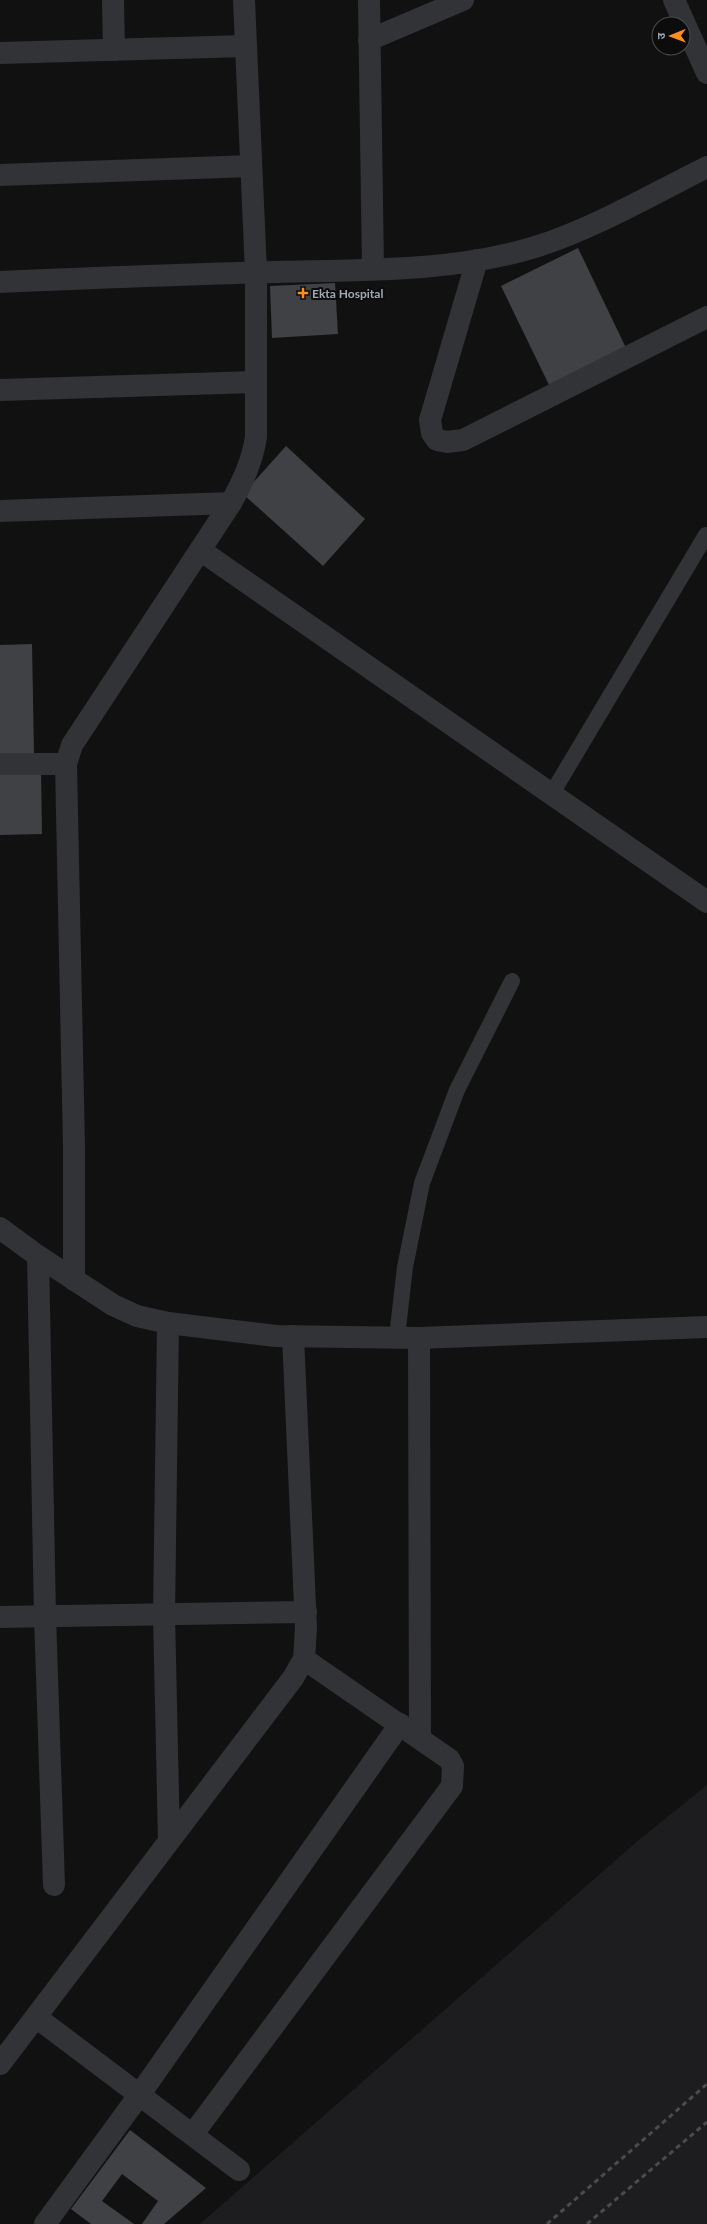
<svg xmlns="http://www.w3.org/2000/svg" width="707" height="2224" font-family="Lato,'Noto Sans Devanagari',sans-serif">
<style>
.built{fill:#1d1d1f}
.building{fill:#3f4145}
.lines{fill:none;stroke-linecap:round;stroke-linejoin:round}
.service{stroke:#313337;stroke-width:16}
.minor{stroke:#313337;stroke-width:22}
.rail{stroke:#484c50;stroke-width:3;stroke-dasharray:5 4;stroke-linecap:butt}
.poi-dot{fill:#fc8e1f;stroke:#0c0c0d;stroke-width:1.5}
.labels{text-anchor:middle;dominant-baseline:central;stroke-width:4;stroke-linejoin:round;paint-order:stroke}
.poi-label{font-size:12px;font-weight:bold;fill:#a1aab4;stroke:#0c0c0d;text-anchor:start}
</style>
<rect width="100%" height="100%" fill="#111112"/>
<path class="built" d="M707,1785V2224H200L640,1839Z"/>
<g class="building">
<path d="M578,248L627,350L550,387L501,286Z"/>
<path d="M335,283L338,334L272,338L270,286Z"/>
<path d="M286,446L365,519L323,566L243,494Z"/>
<path d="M32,644L34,754H0V645Z"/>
<path d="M41,771L42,834L0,835V772Z"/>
<path d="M130,2130L206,2188L164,2224H142L158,2201L122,2174L102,2201L134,2224H91L71,2209Z"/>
</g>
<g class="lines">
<g class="service">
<path d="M551,795L706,535"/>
<path d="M397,1337L405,1267L422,1183L457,1090L512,981"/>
</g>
<g class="minor">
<path d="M113,0L114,50"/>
<path d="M369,0L373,269"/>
<path d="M674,0L707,73"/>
<path d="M369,40L463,0"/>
<path d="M0,53L245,46"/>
<path d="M0,175L251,166"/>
<path d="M477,260L430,420L432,433L437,440L447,442L463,440L707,317"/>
<path d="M0,282C92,278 185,274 277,272C361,270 454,272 535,247C591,230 653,194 707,167"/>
<path d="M0,390L255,382"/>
<path d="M0,511L231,503"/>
<path d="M200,550L707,902"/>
<path d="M0,764H66"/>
<path d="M0,1228L38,1256L113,1305L137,1316L168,1323L276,1336L419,1338L707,1327"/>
<path d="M38,1256L45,1616L54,1885"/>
<path d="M74,1280V1147L66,764L72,745L231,503C243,481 252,462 256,437V272L244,0"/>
<path d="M168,1323L164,1615L169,1841"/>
<path d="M419,1338L420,1738"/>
<path d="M0,1617L306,1612"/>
<path d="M36,2017L239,2170"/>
<path d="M0,2064L293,1678L304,1659L306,1628L293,1336"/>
<path d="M193,2134L452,1786L453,1766L449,1759L304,1659"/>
<path d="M45,2224L140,2094L400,1724"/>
</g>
<g class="rail">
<path d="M547,2224L707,2084"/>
<path d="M587,2224L707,2122"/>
</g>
</g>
<path class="poi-dot" d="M301 287h4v4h4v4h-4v4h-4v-4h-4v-4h4z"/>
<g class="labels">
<g class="poi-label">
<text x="312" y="293">Ekta Hospital</text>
</g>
</g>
<g transform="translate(671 36) rotate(269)"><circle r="19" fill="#0c0c0d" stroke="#484b50"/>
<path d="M0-3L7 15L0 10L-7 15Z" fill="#fc8e1f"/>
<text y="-6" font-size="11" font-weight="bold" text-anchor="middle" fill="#a1aab4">उ</text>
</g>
</svg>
